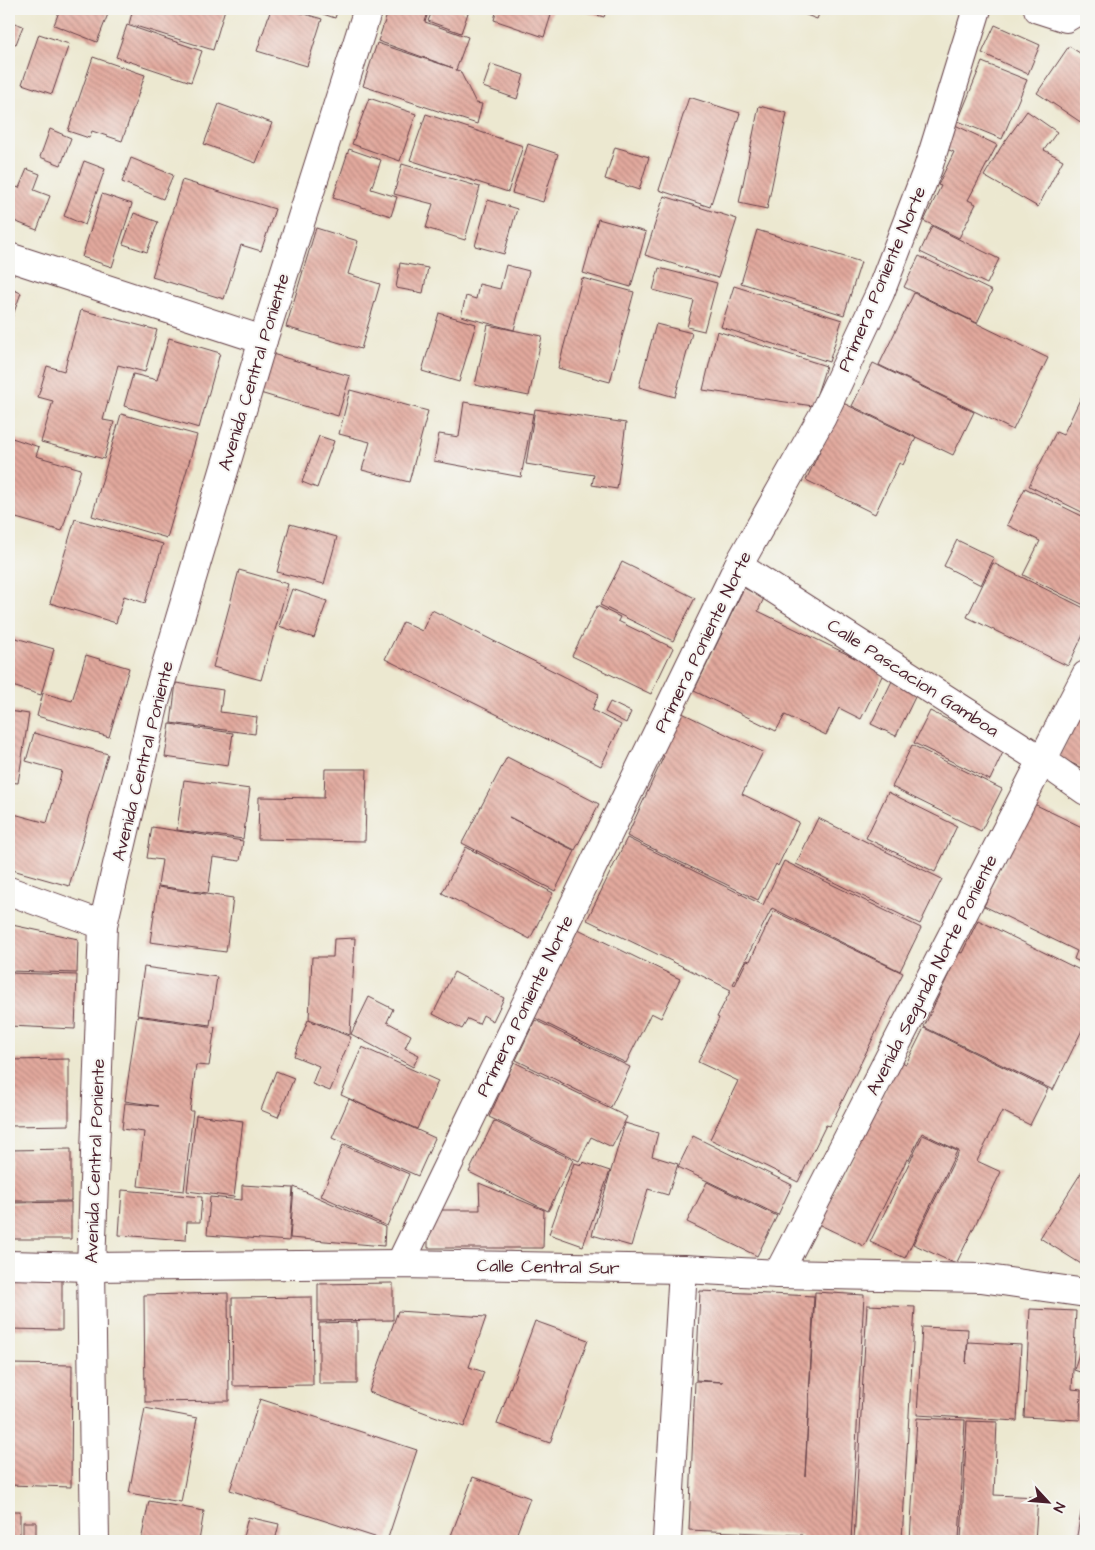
<svg xmlns="http://www.w3.org/2000/svg" width="1095" height="1550" font-family="'Architects Daughter',sans-serif">
<style>
.building{fill:url(#building-back-hatch)}
.lines{fill:none;stroke-linecap:round;stroke-linejoin:round}
.street-casing{stroke:#623d44;stroke-width:30}
.street{stroke:#fff;stroke-width:28}
.labels{text-anchor:middle;dominant-baseline:central;stroke-width:4;stroke-linejoin:round;paint-order:stroke}
.street-label{font-size:18px;fill:#4a1f2b;stroke:#f6f6f2}
</style>
<defs>
<pattern id="building-back-hatch" width="6" height="6" patternUnits="userSpaceOnUse" patternTransform="scale(1.25)"><rect width="6" height="6" fill="#e2a99d"/><path d="M-1 5l2 2M0 0l6 6M5-1l2 2" fill="none" stroke="#b98980"/></pattern>
</defs>
<rect width="100%" height="100%" fill="#f6f6f2"/>
<filter id="ink" filterUnits="userSpaceOnUse"><feTurbulence type="fractalNoise" baseFrequency=".02" numOctaves="2"/><feDisplacementMap in="SourceGraphic" scale="10" xChannelSelector="R" yChannelSelector="G"/><feConvolveMatrix kernelMatrix="1 2 1 2 8 2 1 2 1" color-interpolation-filters="sRGB"/></filter>
<filter id="wash" filterUnits="userSpaceOnUse"><feTurbulence type="fractalNoise" baseFrequency=".0096" numOctaves="4" result="noise"/><feDisplacementMap in="SourceGraphic" scale="20" xChannelSelector="R" yChannelSelector="G"/><feGaussianBlur stdDeviation="1.12" result="paint"/><feColorMatrix in="noise" values="0 0 0 0 0 0 0 0 0 0 0 0 0 0 0 0 0 1.4 0 .05"/><feComposite in="paint" operator="in"/></filter>
<g filter="url(#wash)">
<rect width="100%" height="100%" fill="#ece8d0"/>
<g id="blocks">
<g class="building">
<path d="M60,9H110L97,42L54,25Z"/>
<path d="M133,9H225L213,50L129,24Z"/>
<path d="M271,9H288L322,19L307,66L257,51Z"/>
<path d="M308,9H338L335,18Z"/>
<path d="M389,9H429L425,22L468,37L456,70L460,71L476,103L482,104L477,124L363,86L377,43L453,68L378,41Z"/>
<path d="M433,9H456L468,13L461,33L428,21Z"/>
<path d="M497,9H553L544,37L494,20Z"/>
<path d="M586,9H607L604,17L586,12Z"/>
<path d="M790,9H821L817,19Z"/>
<path d="M9,21L23,26L16,44L9,42Z"/>
<path d="M127,25L202,51L191,82L116,57Z"/>
<path d="M995,25L1040,45L1028,74L982,53Z"/>
<path d="M39,34L69,44L52,94L22,84Z"/>
<path d="M1069,46L1086,57V117L1082,123L1037,93Z"/>
<path d="M93,57L145,75L122,141L92,131L89,138L68,131Z"/>
<path d="M982,62L1027,80L1002,139L958,121Z"/>
<path d="M491,64L524,75L517,99L483,87Z"/>
<path d="M689,97L740,113L710,207L659,190Z"/>
<path d="M369,98L416,114L400,161L352,144Z"/>
<path d="M219,104L272,123L256,163L204,144Z"/>
<path d="M759,106L787,113L767,209L739,203Z"/>
<path d="M1027,111L1057,132L1044,150L1063,160L1038,207L984,176L1001,147Z"/>
<path d="M426,114L523,146L508,192L410,160Z"/>
<path d="M953,124L997,145L968,200L976,204L959,238L924,221L941,186L938,185L954,152L942,147Z"/>
<path d="M50,129L71,138L61,165L40,157Z"/>
<path d="M528,144L558,154L543,202L512,193Z"/>
<path d="M615,147L649,157L639,190L605,179Z"/>
<path d="M349,149L381,160L371,189L397,197L391,216L333,198Z"/>
<path d="M131,158L173,175L163,199L122,182Z"/>
<path d="M84,161L105,169L85,225L64,216Z"/>
<path d="M402,164L480,187L465,240L426,228L433,204L394,194Z"/>
<path d="M27,169L40,174L34,190L50,196L37,230L9,219V184L19,188Z"/>
<path d="M182,180L275,209L261,251L241,245L224,299L152,277Z"/>
<path d="M102,194L132,204L112,267L82,257Z"/>
<path d="M664,196L737,219L718,278L645,255Z"/>
<path d="M488,200L517,209L504,254L475,246Z"/>
<path d="M134,213L158,222L147,252L123,244Z"/>
<path d="M598,219L646,232L631,287L583,273Z"/>
<path d="M932,226L999,259L987,284L920,252Z"/>
<path d="M316,228L358,241L348,274L380,284L361,349L286,327Z"/>
<path d="M757,230L861,262L844,315L741,283Z"/>
<path d="M919,256L992,291L977,323L904,287Z"/>
<path d="M400,263L428,268L423,293L396,288Z"/>
<path d="M506,265L529,271L514,330L461,316L466,296L476,299L479,284L500,289Z"/>
<path d="M659,268L717,283L704,331L687,327L694,301L653,290Z"/>
<path d="M582,278L634,292L610,382L558,368Z"/>
<path d="M734,286L842,320L829,362L721,327Z"/>
<path d="M9,288L21,293L9,326Z"/>
<path d="M914,293L1048,358L1013,430L879,365Z"/>
<path d="M81,310L157,330L145,372L118,365L103,420L114,422L104,459L41,442L53,401L38,397L47,366L64,371Z"/>
<path d="M439,313L476,324L459,382L422,371Z"/>
<path d="M656,324L692,333L675,397L639,387Z"/>
<path d="M488,325L542,336L529,396L475,385Z"/>
<path d="M717,331L826,366L813,406L703,390Z"/>
<path d="M169,338L220,353L199,428L124,406L133,374L157,380Z"/>
<path d="M272,354L350,376L338,416L260,393Z"/>
<path d="M873,363L974,412L953,455L852,406Z"/>
<path d="M1086,387V514L1029,486L1056,432L1063,435Z"/>
<path d="M350,390L428,411L409,482L362,470L370,442L339,434Z"/>
<path d="M464,402L533,414L521,477L434,461L439,434L459,437Z"/>
<path d="M841,402L916,438L903,465L899,463L875,514L806,480L830,430Z"/>
<path d="M535,409L626,423L617,489L592,485L594,475L526,464Z"/>
<path d="M121,414L197,435L167,538L92,516Z"/>
<path d="M319,436L334,441L317,488L302,482Z"/>
<path d="M9,437L39,447L36,456L81,469L62,531L9,516Z"/>
<path d="M1025,488L1086,518V606L1023,575L1040,541L1007,525Z"/>
<path d="M75,519L163,544L145,603L124,596L116,623L50,603Z"/>
<path d="M290,524L337,537L324,584L277,572Z"/>
<path d="M957,540L994,558L981,585L944,566Z"/>
<path d="M622,562L695,598L673,641L600,605Z"/>
<path d="M993,563L1086,609V629L1068,666L967,617Z"/>
<path d="M239,570L288,584L261,680L213,667Z"/>
<path d="M744,588L764,598L758,611L884,672L861,719L839,708L826,735L785,715L776,731L694,691Z"/>
<path d="M292,589L327,601L314,638L279,626Z"/>
<path d="M597,606L620,617L618,621L673,648L651,694L572,656Z"/>
<path d="M432,610L599,694L592,710L621,725L601,766L385,659L403,622L422,631Z"/>
<path d="M9,636L54,649L41,695L9,685Z"/>
<path d="M86,655L129,668L109,737L37,716L43,693L72,701Z"/>
<path d="M892,681L917,693L896,736L871,724Z"/>
<path d="M176,683L223,690L220,712L257,717L255,734L171,723Z"/>
<path d="M610,702L631,712L626,723L605,712Z"/>
<path d="M1086,702V770L1059,757Z"/>
<path d="M9,711L29,714L18,783L9,782Z"/>
<path d="M678,711L763,752L742,794L799,822L778,866L776,864L758,900L627,836L664,756L658,753Z"/>
<path d="M930,711L1005,748L990,780L914,743Z"/>
<path d="M170,724L233,733L228,766L165,757Z"/>
<path d="M34,733L108,754L69,886L9,869V831L14,814L47,823L62,771L26,761Z"/>
<path d="M912,745L1002,789L981,831L892,787Z"/>
<path d="M507,757L599,804L575,850L509,817L575,851L555,891L462,843Z"/>
<path d="M325,769H367L365,841L258,839L259,797L324,798Z"/>
<path d="M184,780L250,789L243,839L177,830Z"/>
<path d="M888,792L957,826L935,872L866,838Z"/>
<path d="M1030,802L1086,829V965L1074,959L1077,951L984,906L1008,856L1004,854Z"/>
<path d="M818,818L942,879L920,924L796,864Z"/>
<path d="M152,827L243,841L240,861L213,857L208,893L158,886L162,860L147,858Z"/>
<path d="M627,838L763,905L784,861L921,928L900,971L772,908L733,984L735,985L747,960L750,961L774,911L903,973L887,1005L888,1006L880,1024L830,1126L826,1125L798,1182L710,1139L738,1081L698,1062L719,1018L717,1017L731,990L587,920Z"/>
<path d="M466,847L553,893L530,939L442,893Z"/>
<path d="M158,887L233,898L226,952L150,942Z"/>
<path d="M978,920L1086,973V1022L1053,1090L924,1027L959,952L962,953Z"/>
<path d="M12,925L78,939L77,973L10,971Z"/>
<path d="M578,929L680,979L661,1018L651,1013L626,1063L535,1018Z"/>
<path d="M355,938L350,1035L309,1019L312,957H333L334,939Z"/>
<path d="M144,967L217,977L210,1025L137,1015Z"/>
<path d="M454,972L504,998L493,1021L483,1015L479,1024L468,1019L462,1029L433,1014Z"/>
<path d="M9,973L77,975L75,1029L9,1026Z"/>
<path d="M369,997L393,1009L387,1022L411,1035L405,1048L419,1055L413,1067L351,1034Z"/>
<path d="M137,1016L215,1027L209,1066L196,1065L190,1111H193L184,1191L138,1186L144,1132L122,1129L125,1103L158,1106L125,1101Z"/>
<path d="M308,1020L351,1037L336,1073L337,1074L330,1091L312,1084L319,1066L294,1056Z"/>
<path d="M535,1020L630,1067L611,1107L516,1060Z"/>
<path d="M924,1028L1048,1089L1030,1125L1002,1111L977,1161L1001,1172L956,1264L913,1244L959,1151L922,1133L909,1160L907,1159L864,1246L818,1224L900,1061L906,1064Z"/>
<path d="M362,1047L438,1081L417,1129L341,1095Z"/>
<path d="M69,1059V1125L9,1126V1060Z"/>
<path d="M514,1062L627,1117L612,1147L591,1137L579,1161L489,1117Z"/>
<path d="M276,1071L294,1078L278,1117L261,1110Z"/>
<path d="M349,1099L435,1138L418,1176L332,1138Z"/>
<path d="M196,1115L243,1121L234,1197L187,1191Z"/>
<path d="M494,1121L573,1160L548,1211L469,1172Z"/>
<path d="M625,1123L658,1133L652,1156L678,1164L668,1195L648,1189L631,1246L592,1235Z"/>
<path d="M923,1135L957,1151L905,1258L870,1242Z"/>
<path d="M693,1136L792,1185L778,1215L678,1167Z"/>
<path d="M343,1145L409,1174L387,1226L321,1196Z"/>
<path d="M71,1149V1201H9V1150Z"/>
<path d="M583,1162L610,1171L583,1246L549,1234L574,1163L582,1165Z"/>
<path d="M1086,1165V1267L1040,1238Z"/>
<path d="M707,1182L777,1216L757,1256L687,1222Z"/>
<path d="M479,1183L544,1210L543,1248H428V1210H480Z"/>
<path d="M242,1185L293,1188L289,1241L207,1235L210,1197L242,1200Z"/>
<path d="M294,1187L385,1227L384,1246L290,1238Z"/>
<path d="M122,1190L202,1197L200,1222H187L186,1240L119,1235Z"/>
<path d="M71,1202V1239H9V1203Z"/>
<path d="M9,1276L62,1277V1330L9,1329Z"/>
<path d="M393,1283V1320L318,1321V1284Z"/>
<path d="M700,1291L814,1296L805,1476L815,1292L864,1295L851,1541L802,1539V1535L689,1530L695,1381L723,1382L696,1380Z"/>
<path d="M228,1293L229,1401L145,1402L144,1295Z"/>
<path d="M312,1297L313,1385L233,1386L232,1298Z"/>
<path d="M867,1305L915,1307L902,1541H854Z"/>
<path d="M1030,1309L1076,1311L1072,1389L1081,1390L1080,1420L1024,1417Z"/>
<path d="M398,1311L486,1317L469,1367L484,1372L464,1427L369,1392Z"/>
<path d="M535,1321L588,1340L550,1443L497,1424Z"/>
<path d="M357,1322V1384H319V1323Z"/>
<path d="M922,1327L968,1329L966,1364L968,1342L1021,1345L1017,1421L917,1415Z"/>
<path d="M1086,1330V1374L1074,1370Z"/>
<path d="M9,1364L72,1365L71,1487L9,1485Z"/>
<path d="M260,1399L417,1450L387,1541L230,1490Z"/>
<path d="M145,1408L197,1418L181,1502L129,1493Z"/>
<path d="M917,1418L965,1420L959,1541H910Z"/>
<path d="M967,1421L997,1422L994,1495L1038,1497L1035,1541H961Z"/>
<path d="M473,1477L530,1498L514,1541H449Z"/>
<path d="M1085,1491L1086,1541H1076Z"/>
<path d="M149,1501L204,1511L199,1541H141Z"/>
<rect x="9" y="1511" width="11" height="30"/>
<path d="M248,1517L279,1524L275,1541H242Z"/>
<rect x="23" y="1522" width="13" height="19"/>
</g>
</g>
</g>
<g filter="url(#ink)">
<use href="#blocks" fill-opacity="0" stroke="#623d44" stroke-width="1"/>
<g class="lines">
<defs>
<g id="street">
<path d="M1038,9L1066,18L1081,9"/>
<path d="M9,257L263,340"/>
<path d="M738,566L1043,761L1086,791"/>
<path d="M9,891L103,925"/>
<path d="M400,1264L738,566L822,417L880,293L928,168L977,9"/>
<path d="M9,1265L91,1267L400,1264L683,1269L778,1274L981,1278L1086,1293"/>
<path d="M778,1274L1086,675"/>
<path d="M95,1541L91,1267L103,925L155,702L263,340L368,9"/>
<path d="M667,1541L683,1269"/>
</g>
</defs>
<use href="#street" class="street-casing"/>
<use href="#street" class="street"/>
</g>
</g>
<g class="labels">
<g class="street-label">
<text transform="translate(882 279) rotate(-67)">Primera Poniente Norte</text>
<text transform="translate(254 372) rotate(-73)">Avenida Central Poniente</text>
<text transform="translate(703 642) rotate(-64)">Primera Poniente Norte</text>
<text transform="translate(913 678) rotate(33)">Calle Pascacion Gamboa</text>
<text transform="translate(143 761) rotate(-76)">Avenida Central Poniente</text>
<text transform="translate(932 975) rotate(-63)">Avenida Segunda Norte Poniente</text>
<text transform="translate(525 1006) rotate(-64)">Primera Poniente Norte</text>
<text transform="translate(95 1161) rotate(-88)">Avenida Central Poniente</text>
<text transform="translate(548 1267) rotate(1)">Calle Central Sur</text>
</g>
</g>
<rect width="1095" height="1550" fill="none" stroke="#f6f6f2" stroke-width="30"/>
<g transform="translate(1048 1502) rotate(116)" stroke="#f6f6f2" stroke-width="4" paint-order="stroke">
<path d="M0-4L9 19L0 12L-9 19Z" fill="#4a1f2b"/>
<text y="-8" font-size="14" font-weight="bold" text-anchor="middle" fill="#4a1f2b">N</text>
</g>
</svg>
